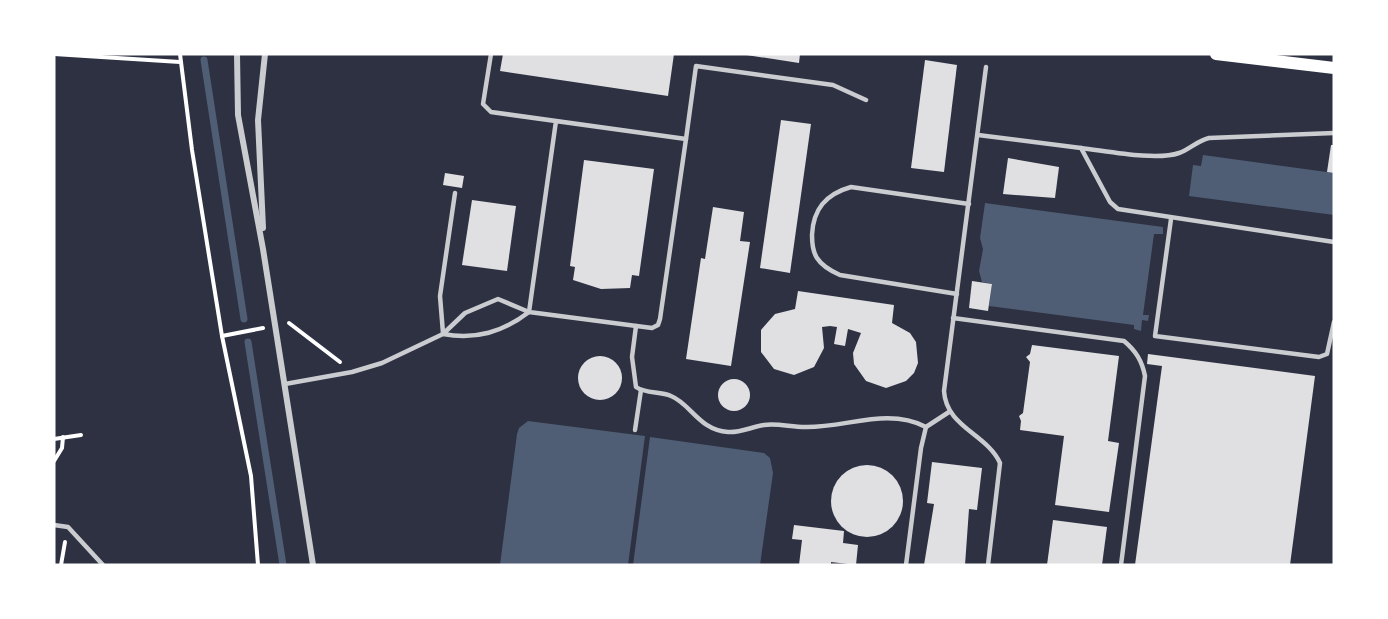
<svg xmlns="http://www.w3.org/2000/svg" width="1388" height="619" font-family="'IBM Plex Serif',serif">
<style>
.water{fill:#4f5d75}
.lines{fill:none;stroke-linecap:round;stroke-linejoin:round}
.stream{stroke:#4f5d75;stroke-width:7}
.building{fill:#e0e0e3}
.path{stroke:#fff;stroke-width:4}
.service{stroke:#caccd0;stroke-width:4.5}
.minor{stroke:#caccd0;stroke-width:6}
.secondary{stroke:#fff;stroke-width:12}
</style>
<rect width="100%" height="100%" fill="#2d3142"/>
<g class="water">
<path d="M1203,155L1334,173V215L1189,196L1193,165L1201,166Z"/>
<path d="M985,203L1163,227V234H1154L1143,315H1149L1148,321L1142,320L1141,331L1134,329V325L989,306L992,284L982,282L979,271L983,249L980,238Z"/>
<path d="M528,421L645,436L628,565H500L517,434L519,428Z"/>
<path d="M650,437L764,453L770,458L773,473L760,565H633Z"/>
</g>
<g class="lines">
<g class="stream">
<path d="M204,60L244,319"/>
<path d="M248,342L283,565"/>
</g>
</g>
<g class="building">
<path d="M503,54H674L668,96L500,71Z"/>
<path d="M740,54H800L799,63Z"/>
<path d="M925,60L957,65L944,172L911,168Z"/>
<path d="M781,120L811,124L790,273L760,268Z"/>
<path d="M1331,145H1334V173L1327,172Z"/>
<path d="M1008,158L1059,167L1055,198L1003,194Z"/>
<path d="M584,160L654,169L639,276L632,275L630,288L601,289L573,280L575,267L570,266Z"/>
<path d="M445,173L464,176L462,188L443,185Z"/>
<path d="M472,200L516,206L507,271L462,265Z"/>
<path d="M713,207L744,212L740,241L750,242L731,366L686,359L701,258L705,259Z"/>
<path d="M972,281L992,284L988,311L969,308Z"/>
<path d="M798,291L894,305L892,323L910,333L916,342L918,363L914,373L906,381L886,388L866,381L854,364L853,353L861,333L848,329L845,346L834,344L837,327L830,326L822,327L824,348L814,367L794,375L774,369L761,352V330L775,314L795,309Z"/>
<path d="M1032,345L1119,356L1108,441L1119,443L1109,512L1055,505L1064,436L1020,430L1021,421L1019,416L1023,413L1030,362L1026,357L1030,354Z"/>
<path d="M1148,354L1315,376L1290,565H1135L1162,366L1147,364Z"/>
<circle cx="600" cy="378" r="22"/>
<circle cx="734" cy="395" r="16"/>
<path d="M932,462L982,468L977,510L969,509L965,565H924L934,504L927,503Z"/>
<circle cx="867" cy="501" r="36"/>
<path d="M1053,520L1107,527L1102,565H1047Z"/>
<path d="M794,525L844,531L843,543L858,545L856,565L831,562V565H799L802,540L792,539Z"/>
</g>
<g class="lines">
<g class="path">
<path d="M54,54L180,62"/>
<path d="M180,54L192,150L222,336L251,476L258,565"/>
<path d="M289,323L340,362"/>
<path d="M222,336L263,328"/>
<path d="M54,439L81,435"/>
<path d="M54,461L62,448L63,437"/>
<path d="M61,565L65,542"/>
</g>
<g class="service">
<path d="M491,54L483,104L491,112L686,139L660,319L658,325L652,328L529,312L556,121"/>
<path d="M986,67L944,391C946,427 987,434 1000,463L988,565"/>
<path d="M978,135L1081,148L1110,202L1118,209L1334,242"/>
<path d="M686,139L696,66L833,85L866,100"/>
<path d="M1081,148C1107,151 1156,161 1179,153C1190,149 1197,141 1209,138L1334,133"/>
<path d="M1171,219L1155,336L1319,357L1327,354L1334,322"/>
<path d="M957,294L840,275C831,271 822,266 817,258C813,252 812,242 812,235C813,209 826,194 851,187L969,204"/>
<path d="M953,318L1124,341C1136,351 1142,361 1145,376L1121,565"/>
<path d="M636,326L632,357L636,387C646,394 660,391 671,396C691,404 699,430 728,432C740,433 751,427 764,425C777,423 791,427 805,427C846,428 887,407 926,427L949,412"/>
<path d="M443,333L440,296L455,193"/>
<path d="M285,384L352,372L382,363L443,334L465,313L498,299L529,312C503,332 476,340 443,334"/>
<path d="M635,430L641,390"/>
<path d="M54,525L68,527L103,565"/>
<path d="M906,565L921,448L926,427"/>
</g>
<g class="minor">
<path d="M237,54L238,115L263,249L313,565"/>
<path d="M263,228L258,120L265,54"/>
</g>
<path class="secondary" d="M1216,54L1334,68"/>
</g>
<rect width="1388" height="619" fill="none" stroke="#ffffff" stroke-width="111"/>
</svg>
